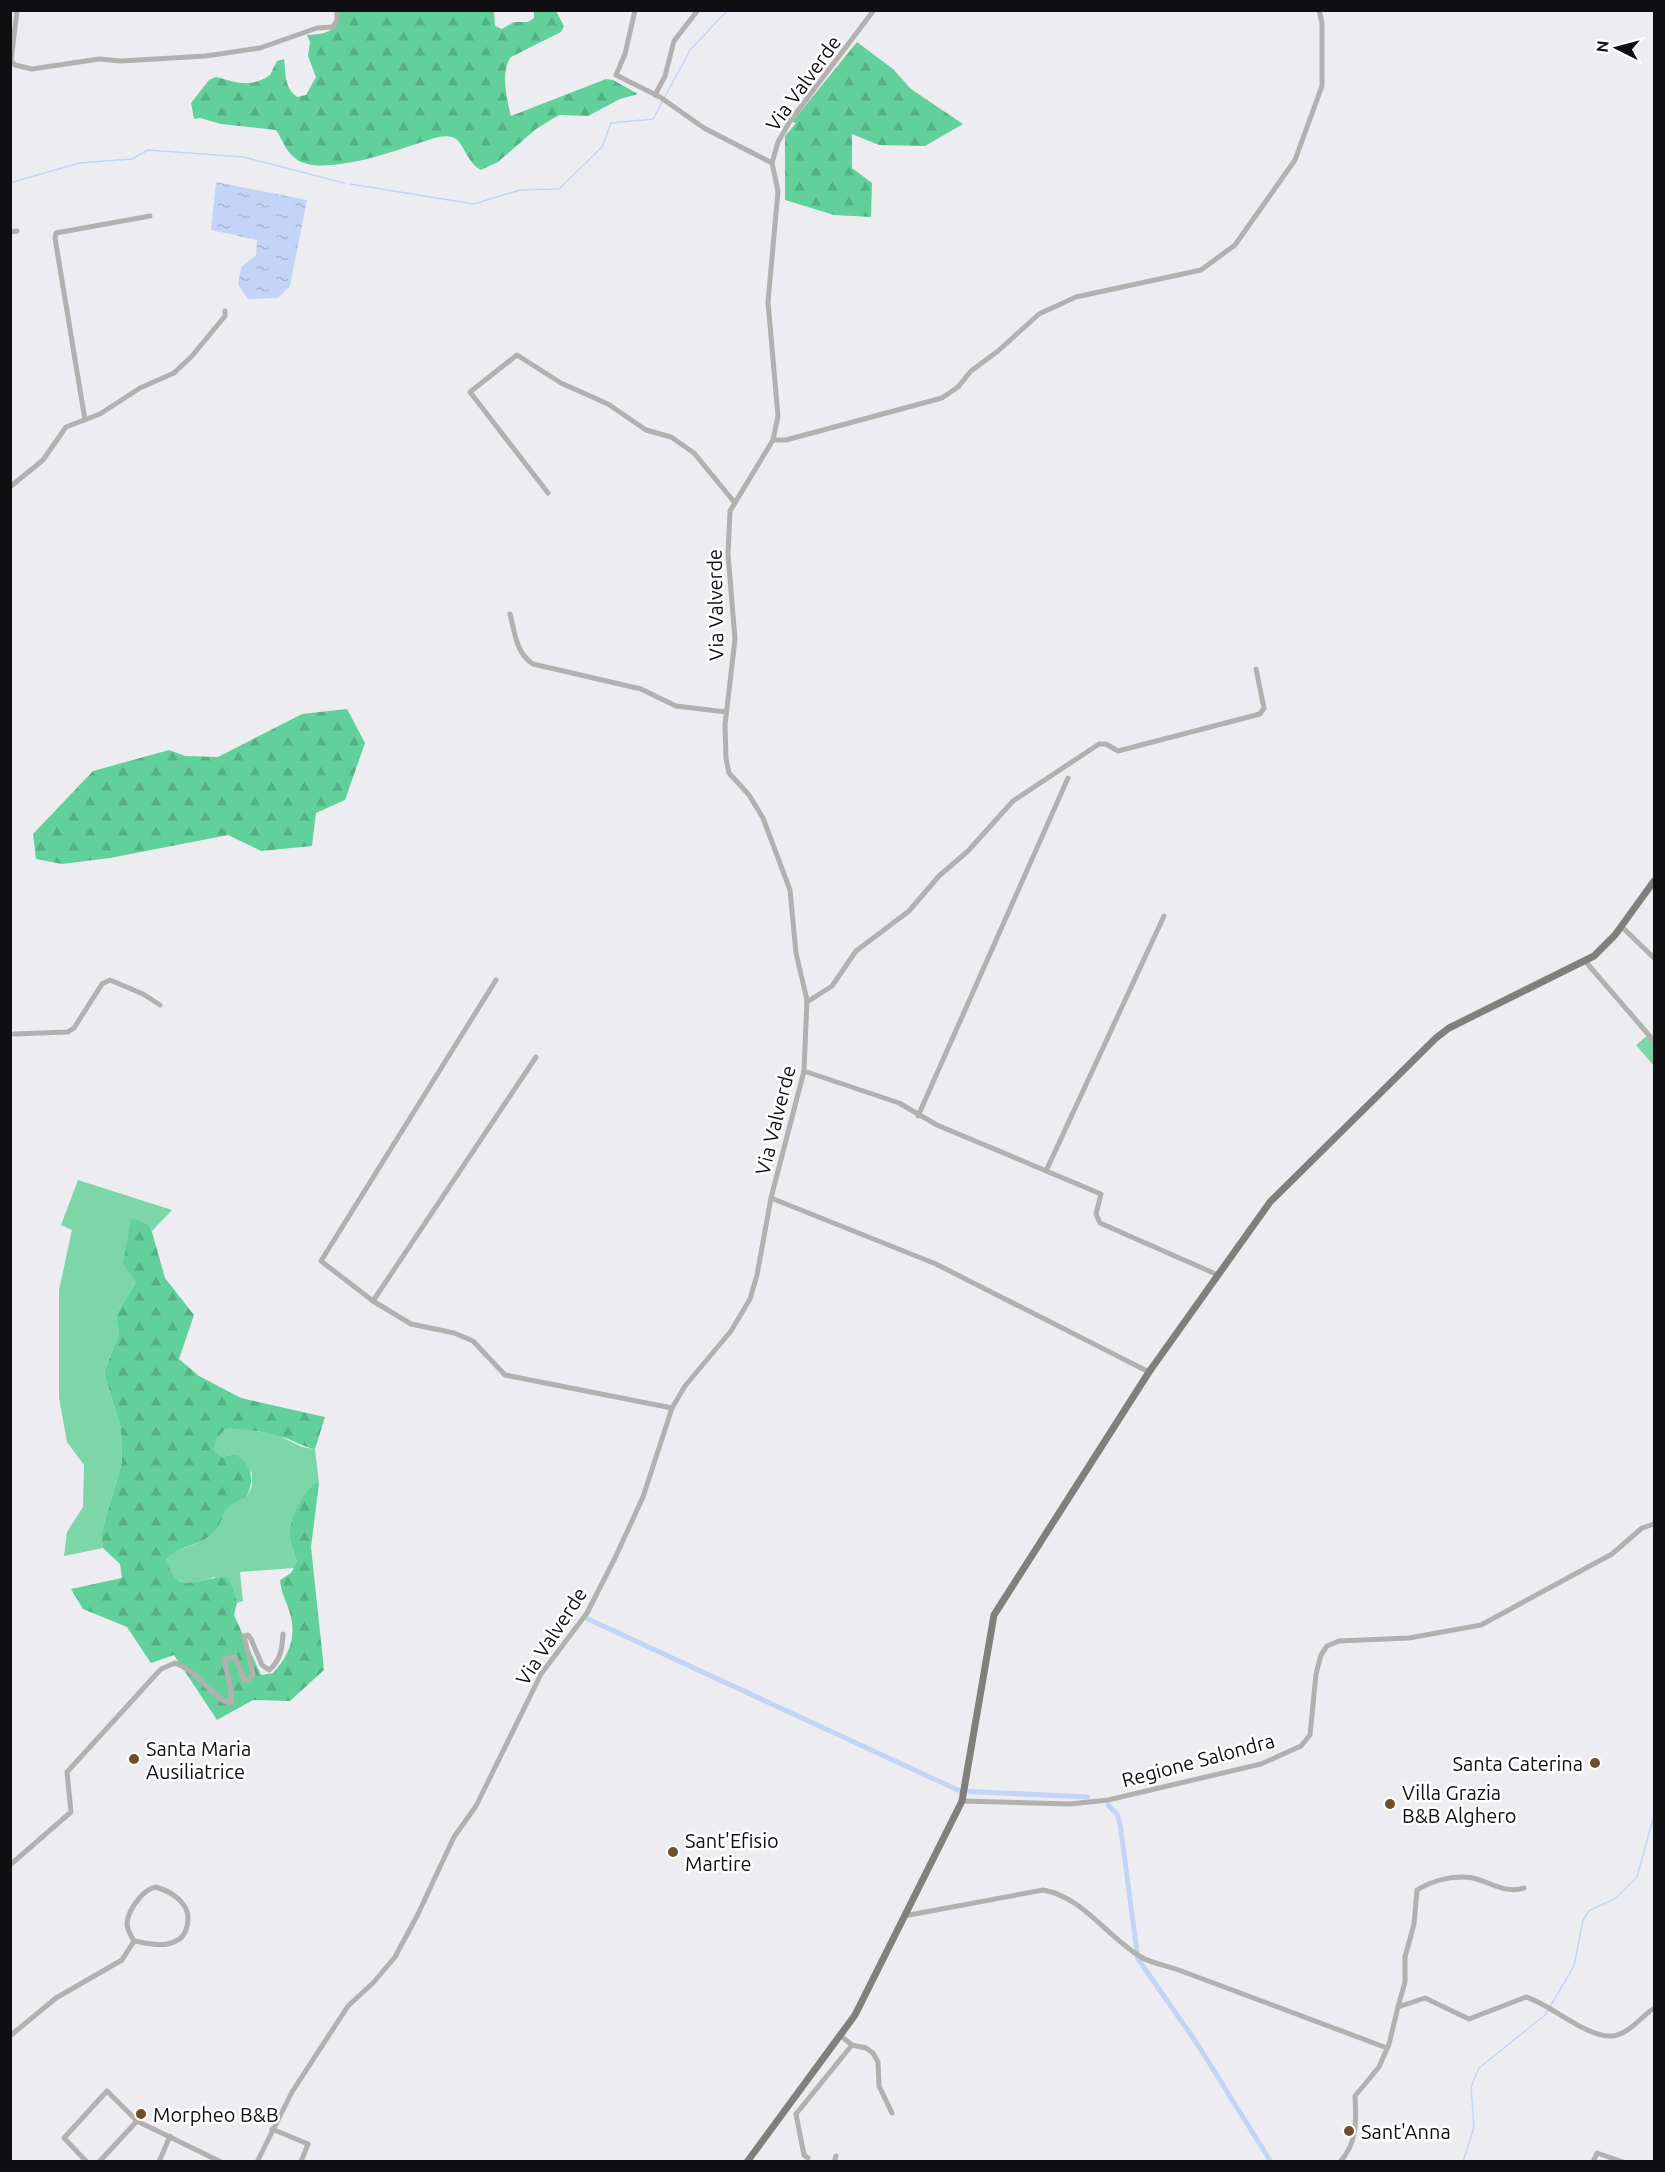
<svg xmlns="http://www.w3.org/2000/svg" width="1665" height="2172" font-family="Ubuntu,sans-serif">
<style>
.grass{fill:#7cd6a8}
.forest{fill:url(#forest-firs)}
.water{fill:url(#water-ripples)}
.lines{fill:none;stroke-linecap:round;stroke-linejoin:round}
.stream{stroke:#c2d5f7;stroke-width:1.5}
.canal{stroke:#c2d5f7;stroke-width:5}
.minor{stroke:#b2b1af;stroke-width:5}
.major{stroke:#807f7c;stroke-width:7}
.poi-dot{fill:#724d29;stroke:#fff;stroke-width:2}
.labels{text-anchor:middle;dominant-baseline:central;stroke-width:5;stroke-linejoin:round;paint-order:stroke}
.street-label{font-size:20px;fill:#0f0e10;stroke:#fff}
.poi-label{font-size:20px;fill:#0f0e10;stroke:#fff;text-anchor:start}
</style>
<defs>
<pattern id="forest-firs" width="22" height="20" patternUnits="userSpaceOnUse" patternTransform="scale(1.5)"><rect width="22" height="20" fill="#62d09b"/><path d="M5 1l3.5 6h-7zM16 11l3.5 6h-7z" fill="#54b184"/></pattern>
<pattern id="water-ripples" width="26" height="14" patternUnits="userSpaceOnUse" patternTransform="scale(1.5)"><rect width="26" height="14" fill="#c2d5f7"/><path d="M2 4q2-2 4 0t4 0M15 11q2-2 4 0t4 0" fill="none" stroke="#a6b6d3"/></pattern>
</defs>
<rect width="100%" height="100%" fill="#ededf1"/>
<g class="grass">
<path d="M1647,1036L1654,1044V1066L1636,1045Z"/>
<path d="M78,1180L172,1210L152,1231L150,1225L131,1219L136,1282L116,1315L119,1334L104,1372L121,1429L122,1462L101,1535L103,1548L64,1556L67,1532L83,1507L84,1465L67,1442L59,1398V1290L72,1230L61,1225Z"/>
<path d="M239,1428L278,1435L302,1447L315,1449L319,1483L316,1482C302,1493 287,1520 290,1539C291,1546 295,1555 297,1562L294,1568L240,1572L243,1601L237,1603L234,1590L214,1577C188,1585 176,1589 165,1559C178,1547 192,1548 203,1539C208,1535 217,1528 220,1522C229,1504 224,1505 246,1498L252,1486V1473L235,1454L222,1457L212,1450L217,1438L226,1429Z"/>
</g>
<g class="forest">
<path d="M339,10L494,11L495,26L502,29L514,22H528L534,18V11H556L564,26L561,32L511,57C500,71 507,100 511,116L606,79L613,80L638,94L620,99L588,116L560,115L554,118L536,129L498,162L481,170C466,163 464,140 452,137C441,134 427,141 416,144C389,153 320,177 296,159C285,151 283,140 276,130L221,124L200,118L194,119L191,103L209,80L216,77C237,82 249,89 270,75L277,61L284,59C286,74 284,87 297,97L306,95L316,77L308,56L310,42L307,35C326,34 339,32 339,10Z"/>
<path d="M857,42L893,69L911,89L963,124L925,146L879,145L852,134V168L872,183L871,217L834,215L785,200V136L796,123L792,122Z"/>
<path d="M347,709L365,743L345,800L316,813L312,846L261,851L228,835L110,858L62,864L36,859L33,834L93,771L169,750L185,756L218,757L302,714Z"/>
<path d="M131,1218L150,1225L165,1278L194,1315L179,1359L199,1376L241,1398L325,1417L315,1449C302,1447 292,1439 279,1436C262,1432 243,1428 226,1429L217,1438L213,1450L222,1457L235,1454C253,1466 255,1479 246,1498C215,1508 229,1518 212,1534C198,1546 179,1546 166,1559C179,1600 197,1575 227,1578L234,1590L237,1603L234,1615L261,1675L273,1673C288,1656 296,1640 291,1617C288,1603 281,1595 280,1580L291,1573L297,1562C295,1555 291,1546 290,1539C287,1520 302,1493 316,1482L319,1483L311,1547L324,1670L290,1701L253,1700L217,1720L174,1655L151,1663L127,1627L83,1609L71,1589L122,1578L120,1564L103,1548L101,1535L122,1462L121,1429L104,1372L119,1334L116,1315L136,1282L123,1264Z"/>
</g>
<path class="water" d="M216,182L307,200L290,286L278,298L248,299L238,285L241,267L256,255L257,240L211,230Z"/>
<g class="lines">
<g class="stream">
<path d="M10,183L79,163L132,159L148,150L243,157L344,183"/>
<path d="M350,184L474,204L520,190L559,189L602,147L611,123L653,119L690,50L728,10"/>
<path d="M1463,2162L1474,2127L1471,2087L1479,2068L1545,2015L1574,1966L1583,1920L1589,1911L1616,1898L1637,1877L1654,1815"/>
</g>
<g class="canal">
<path d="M588,1619L960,1791L1088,1797"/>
<path d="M1108,1805L1117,1814L1120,1824L1138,1959L1196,2042L1271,2162"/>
</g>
<g class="minor">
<path d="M17,10L11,61L15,65L32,69L99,59L121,61L206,56L260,48L317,28L333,27L337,20V10"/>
<path d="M635,10L625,54L616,75L660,97L704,128L772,163"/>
<path d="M655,95L665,76L674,41L698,10"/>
<path d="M10,232L17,231"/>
<path d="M85,420L55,238L56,233L150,216"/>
<path d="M773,440H786L942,398L958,387L971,371L998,351L1039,314L1076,297L1201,270L1235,245L1295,160L1322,86V23L1319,10"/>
<path d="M10,487L43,460L66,427L100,414L140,388L174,373L192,356L225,316V311"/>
<path d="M548,493L470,392L517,355L561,383L608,404L646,430L671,437L694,453L735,503"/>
<path d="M510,614C515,633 516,653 533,664L641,689L676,706L726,712"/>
<path d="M1621,926L1654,958"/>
<path d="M1585,961L1654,1041"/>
<path d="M496,980L321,1261L373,1301L411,1324L454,1333L473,1341L505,1375L672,1408"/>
<path d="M807,1002L832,986L856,951L909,911L939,876L968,851L1013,801L1099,744H1106L1118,751L1260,714L1264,708L1256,669"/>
<path d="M14,1034L68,1032L74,1028L102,984L110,980L143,994L160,1005"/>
<path d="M804,1071L899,1103L937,1125L1101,1194L1096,1214L1100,1223L1218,1275"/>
<path d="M918,1116L1068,778"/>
<path d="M1046,1171L1164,916"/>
<path d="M771,1198L936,1264L1149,1372"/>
<path d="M373,1301L536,1057"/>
<path d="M962,1801L1070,1804L1108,1800L1261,1764L1301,1746L1310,1735L1316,1674L1321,1655L1327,1646L1339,1641L1409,1638L1481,1625L1612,1554L1642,1528L1654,1524"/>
<path d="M10,1865L71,1812L67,1772L161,1669L175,1663C197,1670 217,1703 231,1703V1691L224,1659L235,1657L244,1680H248L253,1674L244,1636L248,1635L251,1639L262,1665L269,1670C281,1660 282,1649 283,1634"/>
<path d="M156,1887C166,1890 177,1896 183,1904C192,1915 188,1936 176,1941C162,1948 148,1943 134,1941C131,1936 127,1930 127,1923C128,1910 143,1889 156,1887Z"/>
<path d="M904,1916L1043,1890C1083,1897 1106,1936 1141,1957C1151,1963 1164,1965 1176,1969L1387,2048"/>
<path d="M1398,2007L1405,1982V1957L1414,1924L1417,1890C1433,1880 1454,1875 1473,1878C1490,1882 1505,1894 1524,1888"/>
<path d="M10,2036L56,1998L122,1960L134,1941"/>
<path d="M841,2036L852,2045L866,2048L873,2053L878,2062L879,2086L892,2113"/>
<path d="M796,2114L852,2045"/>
<path d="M796,2114L804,2155L808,2158"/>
<path d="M272,2129L308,2144L301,2162"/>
<path d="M87,2162L64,2138L107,2091L137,2121L221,2162"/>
<path d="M99,2162L137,2121"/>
<path d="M159,2162L170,2136"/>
<path d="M257,2162L292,2092L348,2006L373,1983L395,1957L418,1914L454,1837L476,1806L541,1674L587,1613L615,1558L643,1497L672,1408L685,1386L731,1331L750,1299L757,1275L771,1198L804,1071L807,1000L796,953L790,890L763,818L749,795L729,773L726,758L725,725L735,639L728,554L730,511L773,440L778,416L768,302L778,191L772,163L778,142L790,121L874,10"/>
<path d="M834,2162L836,2156"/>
<path d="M1340,2162C1358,2142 1356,2121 1355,2096L1379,2067L1389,2044L1398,2007L1425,1998L1469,2019L1526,1997C1550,2004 1587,2038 1612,2036C1628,2035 1642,2016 1654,2008"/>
<path d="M1593,2162L1597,2153L1623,2162"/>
</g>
<path class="major" d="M747,2162L855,2015L962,1801L994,1615L1149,1372L1270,1202L1436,1038L1449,1028L1594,956L1615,935L1654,881"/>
</g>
<g class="poi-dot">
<circle cx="134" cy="1759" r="6"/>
<circle cx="1595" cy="1763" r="6"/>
<circle cx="1390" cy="1804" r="6"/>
<circle cx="673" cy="1852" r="6"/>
<circle cx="141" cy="2114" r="6"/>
<circle cx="1349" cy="2131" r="6"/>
</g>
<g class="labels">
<g class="street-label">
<text transform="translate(803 83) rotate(-54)">Via Valverde</text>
<text transform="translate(715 605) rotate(-91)">Via Valverde</text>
<text transform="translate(775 1120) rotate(-76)">Via Valverde</text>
<text transform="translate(551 1636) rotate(-57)">Via Valverde</text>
<text transform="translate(1198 1760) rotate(-15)">Regione Salondra</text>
</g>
<g class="poi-label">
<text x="146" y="1748">Santa Maria<tspan x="146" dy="23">Ausiliatrice</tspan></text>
<text x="1583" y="1763" text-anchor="end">Santa Caterina</text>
<text x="1402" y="1792">Villa Grazia<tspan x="1402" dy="23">B&amp;B Alghero</tspan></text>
<text x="685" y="1840">Sant'Efisio<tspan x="685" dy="23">Martire</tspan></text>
<text x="153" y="2114">Morpheo B&amp;B</text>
<text x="1361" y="2131">Sant'Anna</text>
</g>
</g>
<rect width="1665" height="2172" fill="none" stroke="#0f0e10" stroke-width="24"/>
<g transform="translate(1617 48) rotate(276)" stroke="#ffffff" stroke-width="4.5" paint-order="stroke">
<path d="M0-4.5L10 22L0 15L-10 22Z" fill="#0f0e10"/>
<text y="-9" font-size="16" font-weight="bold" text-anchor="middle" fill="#0f0e10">N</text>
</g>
</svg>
